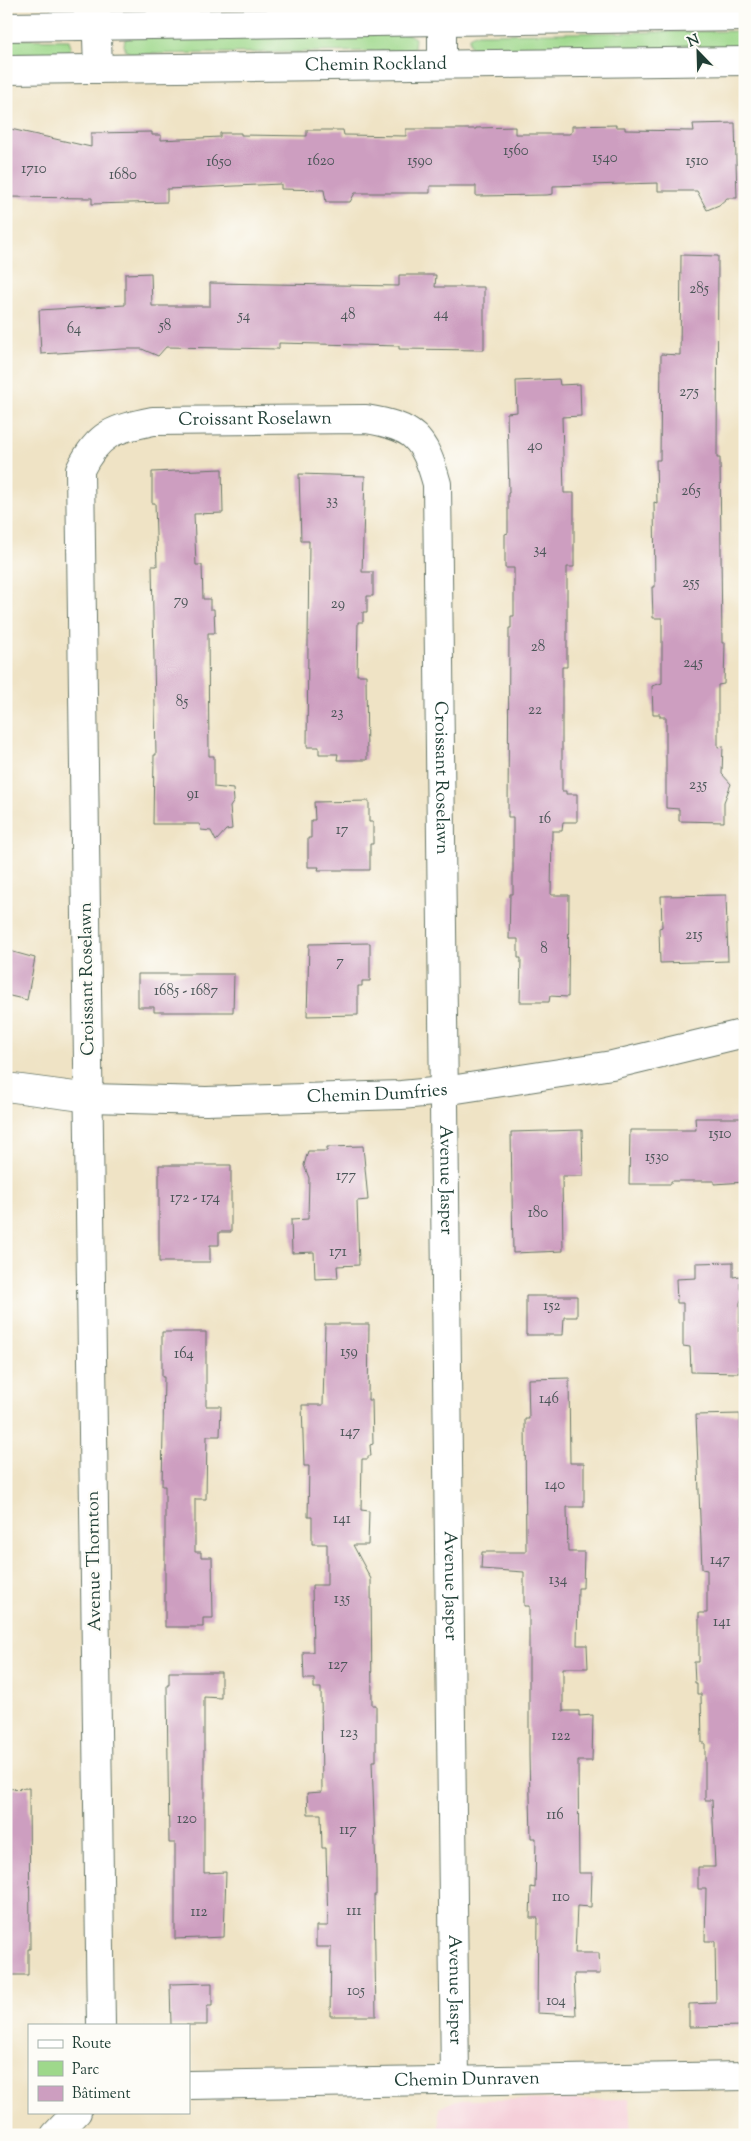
<svg xmlns="http://www.w3.org/2000/svg" width="751" height="2141" font-family="'Sorts Mill Goudy',serif">
<style>
.built{fill:#f5cfd9}
.green{fill:#9ed88b;stroke:#5e8a60}
.building{fill:#cd9ec0}
.lines{fill:none;stroke-linecap:round;stroke-linejoin:round}
.street-casing{stroke:#687767;stroke-width:30}
.secondary-casing{stroke:#687767;stroke-width:30}
.street{stroke:#fff;stroke-width:28}
.secondary{stroke:#fff;stroke-width:28}
.labels{text-anchor:middle;dominant-baseline:central;stroke-width:5;stroke-linejoin:round;paint-order:stroke}
.number-label{font-size:15px;fill:#4a5557}
.street-label{font-size:18px;fill:#1f3d34;stroke:#fdfcf7}
</style>
<rect width="100%" height="100%" fill="#fdfcf7"/>
<filter id="ink" filterUnits="userSpaceOnUse"><feTurbulence type="fractalNoise" baseFrequency=".02" numOctaves="2"/><feDisplacementMap in="SourceGraphic" scale="10" xChannelSelector="R" yChannelSelector="G"/><feConvolveMatrix kernelMatrix="1 2 1 2 8 2 1 2 1" color-interpolation-filters="sRGB"/></filter>
<filter id="wash" filterUnits="userSpaceOnUse"><feTurbulence type="fractalNoise" baseFrequency=".0096" numOctaves="4" result="noise"/><feDisplacementMap in="SourceGraphic" scale="20" xChannelSelector="R" yChannelSelector="G"/><feGaussianBlur stdDeviation="1.12" result="paint"/><feColorMatrix in="noise" values="0 0 0 0 0 0 0 0 0 0 0 0 0 0 0 0 0 1.4 0 .05"/><feComposite in="paint" operator="in"/></filter>
<g filter="url(#wash)">
<rect width="100%" height="100%" fill="#efe3c5"/>
<path class="built" d="M629,2099L631,2135H439V2108L456,2100Z"/>
<g class="green">
<path d="M745,31V48L476,51L470,46L469,37L475,34Z"/>
<path d="M408,34L415,38L414,49L405,51L133,54L126,51L124,45L125,39L131,37Z"/>
<path d="M6,39L69,40L71,48L66,54L61,55H6Z"/>
</g>
<g id="blocks">
<g class="building">
<path d="M735,123L737,198H727L719,205L707,210L697,191H658V183L553,186V194L547,195L476,196V186H430V193H355L350,202H326L324,190L281,189V184L167,189V202L92,204V198L6,197V128L91,147V133L152,132V135H161V140L220,137V133H241V135L307,136V130H343L344,135L406,136V129H476V128L515,127V134H569L572,132V126L616,125V127H625V130L694,131L693,124Z"/>
<path d="M681,255L718,256L717,458H720L722,643H725L724,684L718,685V747L723,746L722,774L731,784L724,802V822L679,821V809L666,808V717H660V714H653L652,686L662,683V618H653L652,587H655L654,502L657,503L656,460H660L661,354L680,355Z"/>
<path d="M151,273L152,306H210V283L399,286V275H436L435,287H484V350L399,349V346L279,343V349L166,347L158,356L142,349H123L41,354L39,310L125,305V274Z"/>
<path d="M559,379L560,385L580,384L581,416L562,417L564,493H574V567H567V667H562V791H566V794H577V822H563L562,831H552L551,895H569L568,997L550,996L549,1002H520L521,958H518V939H509L510,894H513V817H508L509,628H511V616H514V568H505V534L508,533V493H509L507,413L517,412L516,381Z"/>
<path d="M222,469L223,513L194,514L196,565H202L203,599H210V609H214L215,633H208L209,756H214V787L233,789L234,801L230,807L232,829L226,830L216,841L211,831L201,830L200,824H153L154,755H156L152,566H157L155,503H152V472Z"/>
<path d="M299,474L365,476L362,572H373V596H367V612H363V622H358L357,675H366L367,760H337L338,754H319V747H307L309,541H301Z"/>
<path d="M369,801V822H373V844H370V870H318L319,867H308V838H311V820H315L314,802Z"/>
<path d="M726,895L728,961L660,963L659,928L662,927L661,896Z"/>
<path d="M370,943V981H362V986H358V1015L307,1016L309,944Z"/>
<path d="M6,950L35,958L27,1000L6,995Z"/>
<path d="M138,974H234L233,1012H154V1007H138Z"/>
<path d="M695,1118H744L745,1182L714,1184V1181H671V1184H629L630,1130H696Z"/>
<path d="M582,1130L583,1176H562L563,1251L513,1253L511,1132Z"/>
<path d="M363,1146L368,1200L357,1201L359,1265L337,1266L338,1278L315,1279L314,1252L292,1253L291,1220L308,1219L309,1178L304,1165L308,1151H327V1147Z"/>
<path d="M159,1165H231V1232H219V1245H210V1262H159Z"/>
<path d="M733,1262V1277L740,1276V1288L743,1295L740,1303L739,1373L691,1372L690,1347L683,1346V1303H677L676,1279L696,1278V1263Z"/>
<path d="M526,1296H577V1317H564L563,1335H526Z"/>
<path d="M325,1324H369L368,1400H372L373,1444L370,1445L371,1456H368V1459H362L361,1510L369,1511L368,1545H353L371,1579L372,1705H376V1761H372L376,1872V1895H374L376,2016H330L331,1947H316V1926H328L326,1848H322L321,1814H308L307,1793L322,1792L321,1688H314V1679H304L303,1652H313L312,1585H327V1544H312V1517H308L309,1466H304L302,1405H323Z"/>
<path d="M162,1332H206V1406H221L220,1436H207L206,1499H195V1552H201V1557H212L213,1618H203V1627H165V1486H162L164,1377H162Z"/>
<path d="M569,1378L570,1463H584V1507H567L568,1552H584L583,1588H578L577,1645H587L588,1668H563V1711H579V1716L593,1715L592,1761H578L579,1873H592L591,1907L577,1906L575,1953H599L600,1974H574L576,2015L537,2013L538,1918H530L531,1887L535,1888L536,1838H531L529,1756V1606H524V1572L481,1569L482,1552H526L525,1419H529L528,1379Z"/>
<path d="M740,1414L745,1597V1631L743,1632L745,2026L689,2027V2004L716,2003L715,1941H705L706,1889H698V1867H715L712,1800H705V1743H702L701,1694H697V1683H695L694,1662H699V1613H707V1570L702,1569L696,1415Z"/>
<path d="M169,1672H221V1698L204,1697V1873L226,1872L224,1937L175,1939V1843H169L167,1685H169Z"/>
<path d="M29,1788L30,1949H28V1975H6V1789Z"/>
<path d="M212,1983V2006H207V2025H171L170,1984Z"/>
</g>
</g>
</g>
<g filter="url(#ink)">
<use href="#blocks" fill-opacity="0" stroke="#687767" stroke-width="1"/>
<g class="lines">
<defs>
<g id="street">
<path d="M96,6L98,69"/>
<path d="M442,6V64"/>
<path id="s1" d="M6,1087L90,1098L206,1101L401,1095L444,1091L612,1065L745,1033"/>
<path id="s2" d="M101,2025L80,470C98,433 114,429 153,421L366,419C414,427 424,437 437,484L455,2080"/>
<path id="s3" d="M189,2085L745,2076"/>
<path d="M55,2135L77,2112"/>
</g>
<g id="secondary">
<path d="M6,27L745,17"/>
<path id="s4" d="M6,70L745,61"/>
</g>
</defs>
<use href="#street" class="street-casing"/>
<use href="#secondary" class="secondary-casing"/>
<use href="#street" class="street"/>
<use href="#secondary" class="secondary"/>
</g>
</g>
<g class="labels">
<g class="number-label">
<text x="516" y="151">1560</text>
<text x="605" y="158">1540</text>
<text x="321" y="161">1620</text>
<text x="420" y="161">1590</text>
<text x="697" y="161">1510</text>
<text x="219" y="162">1650</text>
<text x="34" y="169">1710</text>
<text x="123" y="175">1680</text>
<text x="699" y="289">285</text>
<text x="441" y="314">44</text>
<text x="348" y="315">48</text>
<text x="244" y="316">54</text>
<text x="165" y="326">58</text>
<text x="74" y="329">64</text>
<text x="689" y="392">275</text>
<text x="535" y="446">40</text>
<text x="691" y="491">265</text>
<text x="332" y="501">33</text>
<text x="540" y="550">34</text>
<text x="691" y="583">255</text>
<text x="181" y="601">79</text>
<text x="338" y="604">29</text>
<text x="538" y="647">28</text>
<text x="693" y="663">245</text>
<text x="182" y="702">85</text>
<text x="535" y="710">22</text>
<text x="337" y="713">23</text>
<text x="698" y="785">235</text>
<text x="193" y="794">91</text>
<text x="545" y="819">16</text>
<text x="342" y="830">17</text>
<text x="694" y="935">215</text>
<text x="544" y="949">8</text>
<text x="340" y="962">7</text>
<text x="186" y="991">1685 - 1687</text>
<text x="720" y="1134">1510</text>
<text x="657" y="1157">1530</text>
<text x="346" y="1176">177</text>
<text x="195" y="1198">172 - 174</text>
<text x="538" y="1213">180</text>
<text x="338" y="1252">171</text>
<text x="552" y="1306">152</text>
<text x="349" y="1352">159</text>
<text x="184" y="1354">164</text>
<text x="549" y="1399">146</text>
<text x="350" y="1432">147</text>
<text x="555" y="1485">140</text>
<text x="342" y="1519">141</text>
<text x="720" y="1560">147</text>
<text x="558" y="1580">134</text>
<text x="342" y="1599">135</text>
<text x="722" y="1622">141</text>
<text x="338" y="1665">127</text>
<text x="349" y="1733">123</text>
<text x="561" y="1736">122</text>
<text x="555" y="1815">116</text>
<text x="187" y="1819">120</text>
<text x="348" y="1830">117</text>
<text x="561" y="1897">110</text>
<text x="354" y="1911">111</text>
<text x="199" y="1912">112</text>
<text x="356" y="1991">105</text>
<text x="556" y="2001">104</text>
</g>
<g class="street-label">
<text stroke="none"><textPath href="#s4" startOffset="370">Chemin Rockland</textPath></text>
<text stroke="none"><textPath href="#s2" startOffset="1750">Croissant Roselawn</textPath></text>
<text stroke="none"><textPath href="#s2" startOffset="2260">Croissant Roselawn</textPath></text>
<text transform="translate(88 979) rotate(-91)">Croissant Roselawn</text>
<text stroke="none"><textPath href="#s1" startOffset="372">Chemin Dumfries</textPath></text>
<text stroke="none"><textPath href="#s2" startOffset="2662">Avenue Jasper</textPath></text>
<text transform="translate(95 1561) rotate(-91)">Avenue Thornton</text>
<text stroke="none"><textPath href="#s2" startOffset="3068">Avenue Jasper</textPath></text>
<text stroke="none"><textPath href="#s2" startOffset="3472">Avenue Jasper</textPath></text>
<text stroke="none"><textPath href="#s3" startOffset="278">Chemin Dunraven</textPath></text>
</g>
</g>
<rect width="751" height="2141" fill="none" stroke="#fdfcf7" stroke-width="25"/>
<rect x="28" y="2024" width="162" height="90" fill="#fdfcf7" stroke="#a4b0a9"/>
<rect x="38" y="2040" width="25" height="8" fill="#ffffff" stroke="#a4b0a9"/>
<text x="72" y="2048" font-size="15" fill="#1f3d34">Route</text>
<rect x="38" y="2061" width="25" height="15" fill="#9ed88b" stroke="#a4b0a9"/>
<text x="72" y="2074" font-size="15" fill="#1f3d34">Parc</text>
<rect x="38" y="2086" width="25" height="15" fill="#cd9ec0" stroke="#a4b0a9"/>
<text x="72" y="2098" font-size="15" fill="#1f3d34">Bâtiment</text>
<g transform="translate(698 52) rotate(337)" stroke="#fdfcf7" stroke-width="4" paint-order="stroke">
<path d="M0-4L9 19L0 12L-9 19Z" fill="#1f3d34"/>
<text y="-8" font-size="14" font-weight="bold" text-anchor="middle" fill="#1f3d34">N</text>
</g>
</svg>
